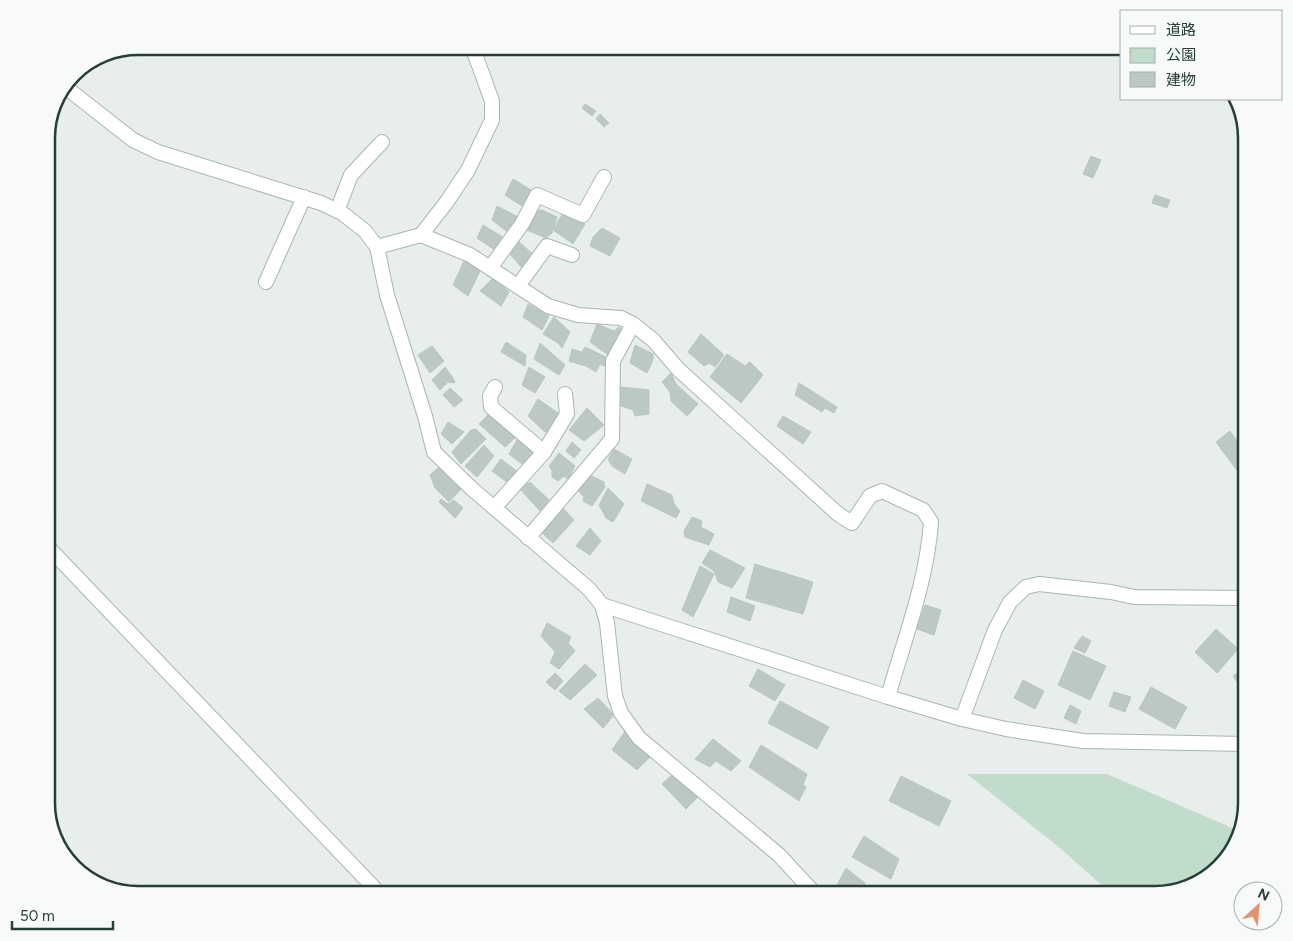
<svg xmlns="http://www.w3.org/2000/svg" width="1293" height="941" font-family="Figtree,'Noto Sans JP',sans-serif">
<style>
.green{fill:#c2dccb}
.building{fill:#bcc8c4;stroke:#b9c7c2}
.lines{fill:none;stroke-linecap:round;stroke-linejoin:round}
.minor-casing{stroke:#aab6b2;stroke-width:16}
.minor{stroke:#fff;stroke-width:14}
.rim{fill:none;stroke:#273e39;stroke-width:2.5}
</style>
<rect width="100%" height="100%" fill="#e7eeeb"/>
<path class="green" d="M967,774H1107L1237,830C1235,839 1233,853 1227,859C1196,895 1152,895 1109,895L1106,889L1060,848Z"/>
<g class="building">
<path d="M585,104L596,111L592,116L582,108Z"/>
<path d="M600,114L609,123L604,127L596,119Z"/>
<path d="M1091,156L1101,160L1093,178L1083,174Z"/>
<path d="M513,179L533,191L525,208L505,195Z"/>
<path d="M1155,195L1170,200L1167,208L1152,203Z"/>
<path d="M497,206L520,218L510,234L492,220Z"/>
<path d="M542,210L557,217L552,233L546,238L527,230L536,211Z"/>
<path d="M564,211L585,224L573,244L553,230Z"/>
<path d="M483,225L506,239L496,251L477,238Z"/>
<path d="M602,228L620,238L610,256L590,246L593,237Z"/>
<path d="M518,241L535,256L524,270L509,253Z"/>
<path d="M464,261L481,269L468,296L453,285Z"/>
<path d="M493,278L509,292L501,306L480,291Z"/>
<path d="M528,304L549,316L542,330L523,317Z"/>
<path d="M554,317L570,332L562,348L558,343L543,334Z"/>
<path d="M597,324L614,331L619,327L622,330L611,357L590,342Z"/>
<path d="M701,334L724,355L715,367L709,363L704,366L688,352Z"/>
<path d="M506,342L526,355L525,366L501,352Z"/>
<path d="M540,343L565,365L559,375L534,359Z"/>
<path d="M635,345L653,354V360L647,373L630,363Z"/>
<path d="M432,346L444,361L430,373L418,355Z"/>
<path d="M585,347L608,358L604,366L600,364L596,372L586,366L569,361L572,349L582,352Z"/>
<path d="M727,354L745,366L750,362L763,375L741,403L710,377Z"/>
<path d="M445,367L455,381L454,383L448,382L440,390L432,380Z"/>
<path d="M529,367L545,377L535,393L522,385Z"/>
<path d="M671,373L676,384L698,404L687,416L671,401L670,392L662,382Z"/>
<path d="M799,383L837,407L834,413L825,408L822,412L795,395Z"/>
<path d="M620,387L649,390V414L635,416L633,410L619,405Z"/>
<path d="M450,388L463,400L454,407L443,395Z"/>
<path d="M538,399L561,415L549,431L545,432L528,416Z"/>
<path d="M587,408L604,425L584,441L569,430Z"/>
<path d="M488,415L516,437L505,447L479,424Z"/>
<path d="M783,416L811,432L803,444L777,426Z"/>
<path d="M448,422L464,432L452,444L441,434Z"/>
<path d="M476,429L486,439L461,464L452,452L471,430Z"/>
<path d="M1230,431L1247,455V484L1216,442Z"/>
<path d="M517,440L535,453L525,466L509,454Z"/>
<path d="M572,442L581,450L574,458L566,451Z"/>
<path d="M484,445L494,456L477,477L465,466Z"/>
<path d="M614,449L632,459L625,474L612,466L608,459Z"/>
<path d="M559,453L575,466L568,479L564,476L558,481L552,477V470L549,466Z"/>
<path d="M501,459L518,472L507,482L492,471Z"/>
<path d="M438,468L444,469L464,486L449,502L435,488L430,475Z"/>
<path d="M587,474L604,482L605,487L592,506L583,501L584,497L577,489Z"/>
<path d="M530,482L549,500L540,511L520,489Z"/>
<path d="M647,484L672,495L674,504L680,511L676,518L641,501Z"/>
<path d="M608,488L624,504L613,522L606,518L599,505Z"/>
<path d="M441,499L448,504L454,500L463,508L455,518L439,502Z"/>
<path d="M560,505L574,520L553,543L542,533Z"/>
<path d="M692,517L702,521L701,527L714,534L709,545L685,537L684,531Z"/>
<path d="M590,528L601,541L590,555L576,546Z"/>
<path d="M710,550L745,568L732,588L718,582L714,571L702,563Z"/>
<path d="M755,564L813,582L803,614L746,598Z"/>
<path d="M700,566L714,574L693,617L682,610Z"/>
<path d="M731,597L755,606L750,621L727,612Z"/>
<path d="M925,605L941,610L934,635L917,629Z"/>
<path d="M547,623L571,637L568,643L575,651L559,669L550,663L555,652L541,636Z"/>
<path d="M1216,629L1238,649L1217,673L1195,652Z"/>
<path d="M1082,636L1091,641L1085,653L1074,648Z"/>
<path d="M1073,651L1106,666L1090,700L1058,685Z"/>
<path d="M585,664L597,675L570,700L559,691Z"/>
<path d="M1247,666V687L1243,690L1233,676Z"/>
<path d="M758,669L785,685L775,701L749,686Z"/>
<path d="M555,673L563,681L555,690L546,682Z"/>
<path d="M1023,680L1044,691L1035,709L1014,698Z"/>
<path d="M1151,687L1187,707L1175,729L1139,709Z"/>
<path d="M1114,692L1131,697L1125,712L1109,706Z"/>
<path d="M598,698L614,715L603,728L584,709Z"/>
<path d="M780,701L829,727L817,749L768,723Z"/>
<path d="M1070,705L1081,711L1076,724L1064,718Z"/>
<path d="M626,730L651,756L637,770L612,750Z"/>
<path d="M713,739L741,761L731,771L716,761L710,767L695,759Z"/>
<path d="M761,745L807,774L803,785L806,787L799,801L749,767Z"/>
<path d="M673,774L699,796L686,809L662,784Z"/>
<path d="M901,776L951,801L939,826L889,801Z"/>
<path d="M864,836L899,859L891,879L852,857Z"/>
<path d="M846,868L865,883V891L861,895H844L835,889Z"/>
</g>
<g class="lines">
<defs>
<g id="minor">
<path d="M64,86L133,140L158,152L321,203L342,213L365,231L377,247L387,295L425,416L434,452L471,488L589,589L602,605L607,623L615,696L621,713L639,738L779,855L816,895"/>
<path d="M337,211L351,175L382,142"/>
<path d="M421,235L470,255L548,306L578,315L621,318L633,324L653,340L679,370L838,514L852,523L870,496L882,491L923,510L931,522C927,581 904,640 888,697"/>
<path d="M377,247L421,235L446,203L468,170L492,120V101L472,46"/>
<path d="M490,268L522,224L537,195L583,215L604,177"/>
<path d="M266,282L304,197"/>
<path d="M518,286L547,246L572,255"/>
<path d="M495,387L490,396L491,407L544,452"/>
<path d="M494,508L544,452L567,414L565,394"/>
<path d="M528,538L612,439L613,361L633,324"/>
<path d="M46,545L381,895"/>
<path d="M602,605L888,697L962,719L1006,729L1083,741L1247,744"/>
<path d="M962,719L995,630L1010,602L1026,587L1039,584L1111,592L1134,597L1247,598"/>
</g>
</defs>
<use href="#minor" class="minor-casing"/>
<use href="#minor" class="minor"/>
</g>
<path d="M0 0H1293V941H0ZM138 55H1155A83 83 0 0 1 1238 138V803A83 83 0 0 1 1155 886H138A83 83 0 0 1 55 803V138A83 83 0 0 1 138 55Z" fill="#f7faf9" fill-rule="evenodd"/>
<path class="rim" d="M138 55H1155A83 83 0 0 1 1238 138V803A83 83 0 0 1 1155 886H138A83 83 0 0 1 55 803V138A83 83 0 0 1 138 55Z"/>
<rect x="1120" y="10" width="162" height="90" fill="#f7faf9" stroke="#a4afac"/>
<rect x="1130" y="26" width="25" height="8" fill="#ffffff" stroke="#a4afac"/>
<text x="1166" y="35" font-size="15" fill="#273e39">道路</text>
<rect x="1130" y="48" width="25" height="15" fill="#c2dccb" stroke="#a4afac"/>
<text x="1166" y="60" font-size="15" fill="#273e39">公園</text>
<rect x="1130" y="72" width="25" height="15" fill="#bcc8c4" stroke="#a4afac"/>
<text x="1166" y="85" font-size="15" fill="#273e39">建物</text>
<g transform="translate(1258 906) rotate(26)"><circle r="24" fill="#f7faf9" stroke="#a4afac"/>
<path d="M0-4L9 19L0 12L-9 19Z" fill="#e3936f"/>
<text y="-8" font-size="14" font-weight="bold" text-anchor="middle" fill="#273e39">N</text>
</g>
<path d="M12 921v8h101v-8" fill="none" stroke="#273e39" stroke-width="2.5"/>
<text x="20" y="921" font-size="15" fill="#273e39" stroke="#f7faf9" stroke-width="4" paint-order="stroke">50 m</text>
</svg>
